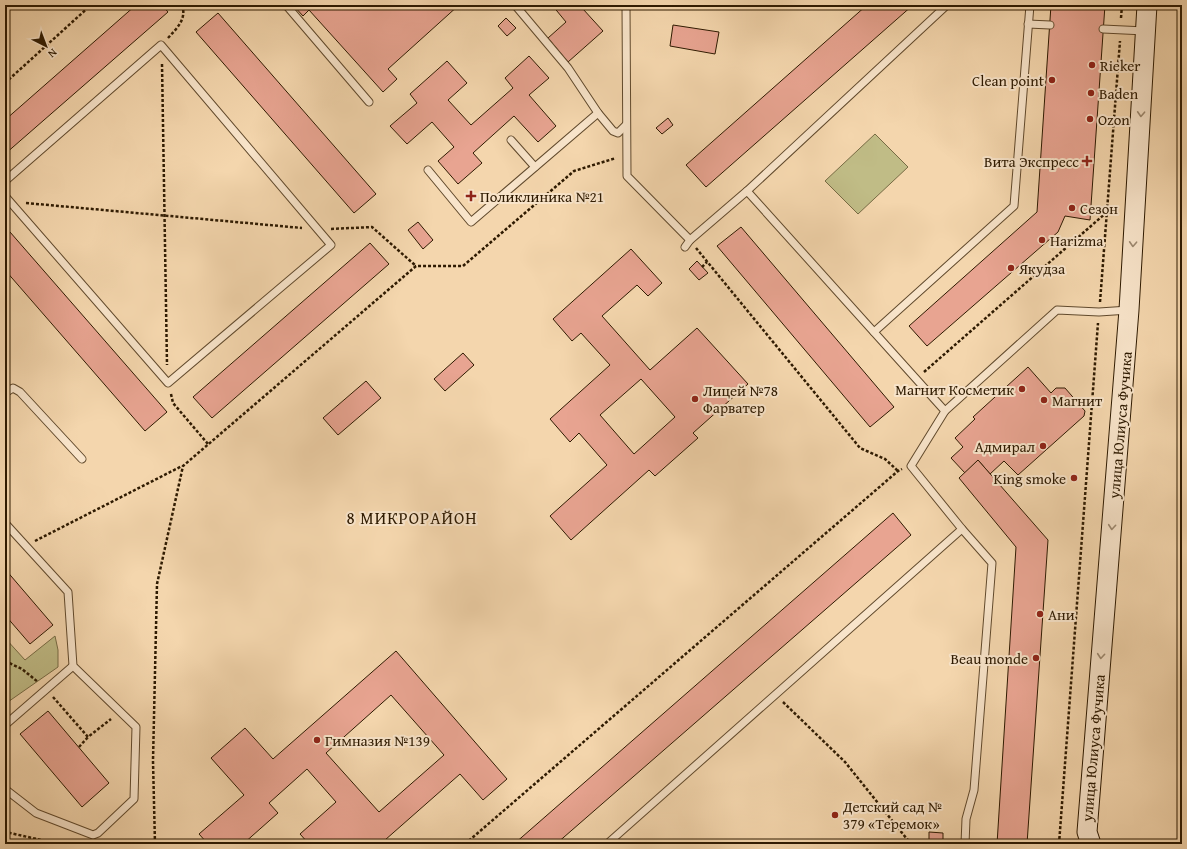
<svg xmlns="http://www.w3.org/2000/svg" width="1187" height="849" font-family="'Gentium Book Plus',serif">
<style>
.green{fill:#c0bc86;stroke:#776b44}
.building{fill:#e8a491;stroke:#2e1a01;fill-rule:evenodd}
.lines{fill:none;stroke-linecap:round;stroke-linejoin:round}
.service-casing{stroke:#60492c;stroke-width:9}
.secondary-casing{stroke:#2e1a01;stroke-width:21}
.path{stroke:#2e1a01;stroke-width:2.5;stroke-dasharray:3 2;stroke-linecap:butt}
.service{stroke:#f8e4ca;stroke-width:7}
.secondary{stroke:#f8e4ca;stroke-width:19}
.oneway{stroke:#9d8970}
.poi-dot{fill:#8f2418;stroke:#f8e4ca;stroke-width:1.5}
.labels{text-anchor:middle;dominant-baseline:central;stroke-width:4;stroke-linejoin:round;paint-order:stroke}
.poi-label{font-size:15px;fill:#2e1a01;stroke:#f8e4ca;text-anchor:start}
.street-label{font-size:15px;fill:#2e1a01;stroke:#f8e4ca}
.quarter-label{font-size:17px;letter-spacing:1px;fill:#2e1a01;stroke:#f8e4ca}
</style>
<rect width="100%" height="100%" fill="#f4d6ad"/>
<filter id="stains"><feTurbulence type="fractalNoise" baseFrequency=".005" numOctaves="4"/><feColorMatrix values="0 0 0 0 .2 0 0 0 0 .09 0 0 0 0 .02 0 0 0 .5 -.17"/></filter>
<radialGradient id="worn" r=".72"><stop offset=".6" stop-color="#630" stop-opacity="0"/><stop offset="1" stop-color="#630" stop-opacity=".3"/></radialGradient>
<g class="green">
<path d="M875,134L908,167L858,214L825,181Z"/>
<path d="M55,636L58,650V667L5,704V638L25,660Z"/>
</g>
<g class="building">
<path d="M136,5H162L168,12L5,154V120Z"/>
<path d="M293,5H459L388,69L397,79L383,92L309,10L303,16Z"/>
<path d="M552,5H587L583,9L603,31L568,62L548,38L566,22Z"/>
<path d="M867,5H913L706,187L686,165Z"/>
<path d="M1051,5H1105L1090,220L1065,216L1058,232L927,346L909,326L1037,212Z"/>
<path d="M218,13L376,194L354,213L196,32Z"/>
<path d="M506,18L516,28L507,36L498,26Z"/>
<path d="M673,25L719,32L715,54L670,46Z"/>
<path d="M529,56L549,78L529,95L556,126L538,142L514,116L473,153L482,163L458,184L438,161L454,147L432,122L407,144L390,126L417,103L410,94L447,61L467,83L448,100L471,125L513,88L505,78Z"/>
<path d="M668,118L673,125L662,134L656,128Z"/>
<path d="M418,222L433,240L423,249L408,230Z"/>
<path d="M741,227L894,407L870,427L717,246Z"/>
<path d="M10,232L167,412L145,431L5,270V236Z"/>
<path d="M370,243L389,264L212,418L193,397Z"/>
<path d="M631,249L662,283L648,296L637,285L602,316L650,370L697,328L748,384L693,433L698,438L655,476L649,470L571,540L550,516L607,465L579,433L570,442L550,419L610,365L581,333L572,341L553,319ZM641,379L675,417L634,454L600,415Z"/>
<path d="M697,261L708,273L699,280L689,269Z"/>
<path d="M463,353L474,365L445,391L434,379Z"/>
<path d="M1028,367L1051,393L1056,388H1065L1085,411L1084,416L1018,475L1004,461L990,474L978,460L965,473L951,458L963,447L955,438L975,419L973,417Z"/>
<path d="M366,381L381,398L338,435L323,418Z"/>
<path d="M978,460L1048,540L1027,844H997L1016,547L959,478Z"/>
<path d="M893,513L911,535L556,844H514Z"/>
<path d="M5,569L53,625L30,644L5,615Z"/>
<path d="M396,651L507,779L483,800L460,774L385,840L388,844H309L300,834L336,802L307,769L269,803L278,813L243,844H208L199,834L244,795L211,758L245,728L273,759ZM391,695L444,755L379,812L326,753Z"/>
<path d="M48,711L109,783L82,807L20,734Z"/>
<path d="M929,832L943,833V844H929Z"/>
</g>
<g class="lines">
<defs>
<g id="service">
<path d="M286,5L369,102"/>
<path d="M515,5L568,68L598,113L613,131L618,133L626,125"/>
<path d="M626,5L627,176L690,240"/>
<path d="M1028,24L1050,25"/>
<path d="M1103,29L1145,31"/>
<path d="M511,140L535,167"/>
<path d="M428,170L471,222L598,113"/>
<path d="M5,181L161,45L331,245L168,383L5,196"/>
<path d="M747,191L947,5"/>
<path d="M685,247L690,240L747,191L945,411L911,466L962,529L992,563L974,790L966,819L965,844"/>
<path d="M874,332L1014,206L1030,5"/>
<path d="M5,393L13,388L20,392L82,459"/>
<path d="M945,411L1057,310L1099,312L1129,310"/>
<path d="M5,523L68,592L73,666L136,727L134,799L98,833L93,835L36,813L5,789"/>
<path d="M5,725L73,666"/>
<path d="M607,844L962,529"/>
</g>
<path id="secondary" d="M1091,844L1087,832L1129,310L1147,5"/>
</defs>
<use href="#service" class="service-casing"/>
<use href="#secondary" class="secondary-casing"/>
<g class="path">
<path d="M1121,18L1122,5"/>
<path d="M168,38C177,28 187,19 182,5"/>
<path d="M162,64L167,365"/>
<path d="M5,83L91,5"/>
<path d="M26,203L302,228"/>
<path d="M331,229L372,227L416,266"/>
<path d="M696,248L860,448L885,459L898,471"/>
<path d="M702,267L707,262"/>
<path d="M1100,302L1120,41"/>
<path d="M924,372L1107,212"/>
<path d="M171,394L173,403L208,444"/>
<path d="M35,541L182,466"/>
<path d="M5,661L22,669L38,682"/>
<path d="M53,697L88,737L111,719"/>
<path d="M783,702L845,762L911,844"/>
<path d="M79,747L88,737"/>
<path d="M5,829L10,833L59,844"/>
<path d="M155,844L153,761L157,584L183,466L416,266H463L574,171L616,158"/>
<path d="M465,844L898,471L902,469"/>
<path d="M1059,844L1098,323"/>
</g>
<use href="#service" class="service"/>
<use href="#secondary" class="secondary"/>
</g>
<defs><path id="oneway-chevron" d="M-2-3.5L2.5 0L-2 3.5" fill="none" stroke-width="1.6" stroke-linecap="round" stroke-linejoin="round"/></defs>
<g class="oneway">
<use href="#oneway-chevron" transform="translate(1141 114) rotate(93)"/>
<use href="#oneway-chevron" transform="translate(1133 244) rotate(93)"/>
<use href="#oneway-chevron" transform="translate(1112 527) rotate(95)"/>
<use href="#oneway-chevron" transform="translate(1101 656) rotate(95)"/>
</g>
<g class="poi-dot">
<circle cx="1092" cy="65" r="4"/>
<circle cx="1052" cy="80" r="4"/>
<circle cx="1091" cy="93" r="4"/>
<circle cx="1090" cy="119" r="4"/>
<path d="M1085 155h4v4h4v4h-4v4h-4v-4h-4v-4h4z"/>
<path d="M469 190h4v4h4v4h-4v4h-4v-4h-4v-4h4z"/>
<circle cx="1072" cy="208" r="4"/>
<circle cx="1042" cy="240" r="4"/>
<circle cx="1011" cy="268" r="4"/>
<circle cx="1022" cy="389" r="4"/>
<circle cx="695" cy="399" r="4"/>
<circle cx="1044" cy="400" r="4"/>
<circle cx="1043" cy="446" r="4"/>
<circle cx="1074" cy="478" r="4"/>
<circle cx="1040" cy="614" r="4"/>
<circle cx="1036" cy="658" r="4"/>
<circle cx="317" cy="740" r="4"/>
<circle cx="835" cy="815" r="4"/>
</g>
<g class="labels">
<g class="poi-label">
<text x="1100" y="65">Rieker</text>
<text x="1044" y="80" text-anchor="end">Clean point</text>
<text x="1099" y="93">Baden</text>
<text x="1098" y="119">Ozon</text>
<text x="1079" y="161" text-anchor="end">Вита Экспресс</text>
<text x="480" y="196">Поликлиника №21</text>
<text x="1080" y="208">Сезон</text>
<text x="1050" y="240">Harizma</text>
<text x="1019" y="268">Якудза</text>
<text x="1014" y="389" text-anchor="end">Магнит Косметик</text>
<text x="703" y="390">Лицей №78<tspan x="703" dy="17">Фарватер</tspan></text>
<text x="1052" y="400">Магнит</text>
<text x="1035" y="446" text-anchor="end">Адмирал</text>
<text x="1066" y="478" text-anchor="end">King smoke</text>
<text x="1048" y="614">Ани</text>
<text x="1028" y="658" text-anchor="end">Beau monde</text>
<text x="325" y="740">Гимназия №139</text>
<text x="843" y="806">Детский сад №<tspan x="843" dy="17">379 «Теремок»</tspan></text>
</g>
<g class="street-label">
<text transform="translate(1120 425) rotate(-85)">улица Юлиуса Фучика</text>
<text transform="translate(1093 748) rotate(-85)">улица Юлиуса Фучика</text>
</g>
<g class="quarter-label">
<text x="412" y="517">8 МИКРОРАЙОН</text>
</g>
</g>
<rect width="1187" height="849" fill="none" stroke="#f4d6ad" stroke-width="20"/>
<rect x="6" y="6" width="1175" height="837" fill="none" stroke="#2e1a01" stroke-width="2"/>
<rect x="10" y="10" width="1167" height="829" fill="none" stroke="#2e1a01"/>
<g transform="translate(46 46) rotate(138)" stroke="#f8e4ca" stroke-width="3" paint-order="stroke">
<path d="M0-3L7 15L0 10L-7 15Z" fill="#2e1a01"/>
<text y="-6" font-size="11" font-weight="bold" text-anchor="middle" fill="#2e1a01">N</text>
</g>
<rect width="100%" height="100%" filter="url(#stains)"/>
<rect width="100%" height="100%" fill="url(#worn)"/>
</svg>
